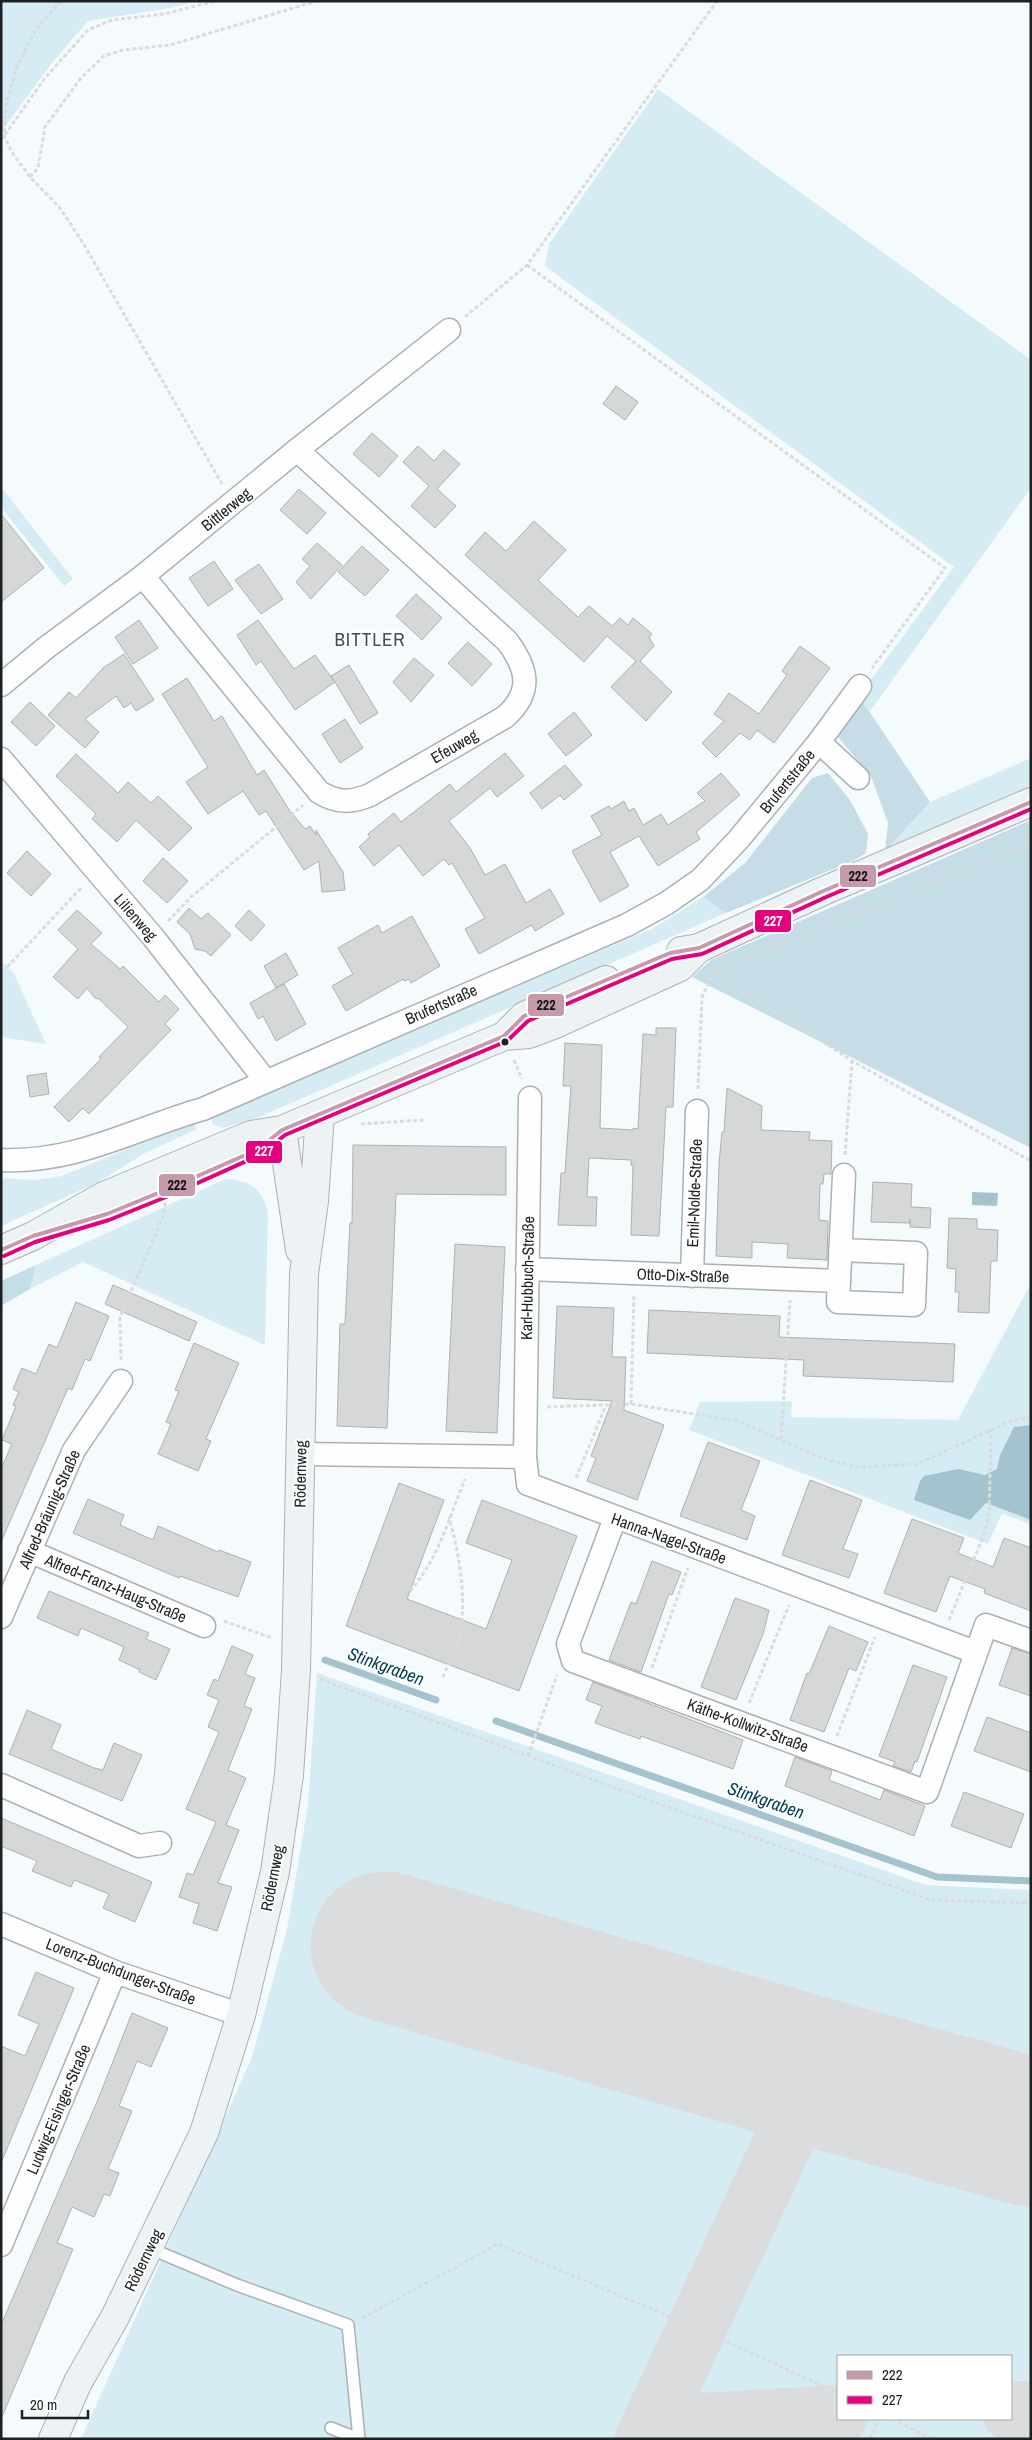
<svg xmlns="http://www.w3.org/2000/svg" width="1032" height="2440" font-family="'Archivo Narrow',sans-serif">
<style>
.green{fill:#d5ecf5;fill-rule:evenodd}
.forest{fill:#c4dde7}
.water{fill:#a4c3ce}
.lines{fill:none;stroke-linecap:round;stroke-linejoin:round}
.stream{stroke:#a4c3ce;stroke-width:7}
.taxiway{stroke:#dadcde;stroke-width:60}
.runway{stroke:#dadcde;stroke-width:149}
.building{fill:#d6d7d7;stroke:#afb0b0}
.lane-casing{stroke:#adb0b2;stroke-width:14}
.street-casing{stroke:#adb0b2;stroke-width:25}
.secondary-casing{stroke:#adb0b2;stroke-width:30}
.path{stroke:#d9dbdc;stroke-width:3;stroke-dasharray:4 2.5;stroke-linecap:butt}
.lane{stroke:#fefeff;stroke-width:11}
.street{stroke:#fefeff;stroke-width:22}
.secondary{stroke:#edf2f4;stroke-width:28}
.bus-1-casing{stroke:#fff;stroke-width:8}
.bus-2-casing{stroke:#fff;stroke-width:8}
.bus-1{stroke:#c59bac;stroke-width:4}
.bus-2{stroke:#e5007d;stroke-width:4}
.bus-dot{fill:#1e2122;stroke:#fff;stroke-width:2}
.labels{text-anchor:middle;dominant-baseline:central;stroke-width:4;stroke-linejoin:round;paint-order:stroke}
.street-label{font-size:16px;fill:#1e2122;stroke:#fff}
.water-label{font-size:18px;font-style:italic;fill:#003f50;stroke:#fff}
.quarter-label{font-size:19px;letter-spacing:1px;fill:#464d50;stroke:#fff}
.line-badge{stroke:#fff;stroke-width:2}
.badge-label{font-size:14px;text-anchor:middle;font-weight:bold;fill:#fff}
.pale-badge-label{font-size:14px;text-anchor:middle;font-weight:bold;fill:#111}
</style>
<rect width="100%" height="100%" fill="#f5fafc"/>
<g class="green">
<path d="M1,1H196L171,8L88,21L51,64L1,132Z"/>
<path d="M658,89L1031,360V488L870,711L859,696L954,567L545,266L549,244Z"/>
<path d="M1,487L73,579L64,586L1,507Z"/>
<path d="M1031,758V790L885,851L930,802Z"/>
<path d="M703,897L726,913L257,1118L222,1128L213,1124L211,1117L217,1113L652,929Z"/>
<path d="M1,962L13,972L46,1044L1,1037Z"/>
<path d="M193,1122L197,1129L145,1153L97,1183L1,1226V1178L36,1180L62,1176Z"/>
<path d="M226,1179C250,1180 261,1189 268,1211L265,1345L83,1262L30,1289L36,1265Z"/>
<path d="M1031,1283V1525L1002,1513L988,1544L689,1430L700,1402L792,1401L791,1417L958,1420Z"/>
<path d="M317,1673L926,1885L1031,1890V2439H81L252,2057L287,1929L308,1805ZM838,2356H1011V2419H838Z"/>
</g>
<g class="forest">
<path d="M859,696L930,802L885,851L888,823L871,776L832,730Z"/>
<path d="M828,773L850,800L868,834L866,853L853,861L726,913L703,897L745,863L812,778Z"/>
<path d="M1031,820V1148L692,977L711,960Z"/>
<path d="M36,1265L30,1289L1,1306V1281Z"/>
</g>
<g class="water">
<path d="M972,1192L998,1193L997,1206L972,1205Z"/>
<path d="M1031,1425V1520L986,1503L970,1520L914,1500L920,1481L924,1476L958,1469L985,1475L997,1469L1000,1455L1014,1427Z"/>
</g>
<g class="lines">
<g class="stream">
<path d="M325,1660L436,1700"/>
<path d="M496,1721L937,1877L1031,1881"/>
</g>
<g class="taxiway">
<path d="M1011,2411H1031"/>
<path d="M651,2426L838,2415"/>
<path d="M645,2439L816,2072"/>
</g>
<path class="runway" d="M385,1946L816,2072L1031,2132"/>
</g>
<g class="building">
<path d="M616,386L638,402L625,420L603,404Z"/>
<path d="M372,433L398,456L379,477L353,454Z"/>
<path d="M418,446L434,461L444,450L460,464L437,489L456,506L435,528L411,506L429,486L403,462Z"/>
<path d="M299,489L326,513L307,534L280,510Z"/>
<path d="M1,514L44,568L1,602Z"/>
<path d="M534,521L566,550L538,580L578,617L589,606L612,626L620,618L628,625L633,618L652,634L649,637L654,646L640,661L672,692L646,721L611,687L636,661L607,636L584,662L465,555L485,532L506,551Z"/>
<path d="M317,543L342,565L311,599L296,582L310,566L302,559Z"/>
<path d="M362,546L389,570L365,596L338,572Z"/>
<path d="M214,561L233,589L208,606L189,578Z"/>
<path d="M259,564L283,599L261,614L235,580Z"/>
<path d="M416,594L442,618L422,640L396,616Z"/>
<path d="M139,620L158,648L133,664L115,637Z"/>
<path d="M258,620L294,669L315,655L334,681L331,676L349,665L378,713L360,724L335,682L295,710L261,661L256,665L237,635Z"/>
<path d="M468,642L492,664L472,686L448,663Z"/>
<path d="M800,646L830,668L774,743L757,730L750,740L740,733L716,757L702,743L724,721L714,714L729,693L759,714L787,675L782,671Z"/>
<path d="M124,654L154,700L136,711L131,703L124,708L116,696L85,719L99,732L85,748L48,715L69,692L76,698L103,668Z"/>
<path d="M414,658L434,675L411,702L393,682Z"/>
<path d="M187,678L214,721L222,716L257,775L264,770L290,811L305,829L310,826L316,835V830L343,872L345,890L322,892L319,861L304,870L266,811L259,815L243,791L208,814L186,782L208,767L162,694Z"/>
<path d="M30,702L55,726L36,746L11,722Z"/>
<path d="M574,712L592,735L566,756L548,734Z"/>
<path d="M345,719L363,748L340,763L322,734Z"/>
<path d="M505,753L524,776L497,797L490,788L449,821L470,848L485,875L505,864L526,903L550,889L564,914L535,931L532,925L479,954L465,929L485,918L452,863L449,865L444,859L423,876L399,845L374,866L359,847L370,837L368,834L394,813L401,822L450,784L456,792Z"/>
<path d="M76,754L118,793L128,782L151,803L158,796L192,828L169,851L136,820L117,842L92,819L96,814L56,776Z"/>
<path d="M565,765L582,785L564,800L560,795L542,809L530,793Z"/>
<path d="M721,773L740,795L696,832L700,839L658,866L639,836L610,852L629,886L600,902L572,851L602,835L591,816L609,806L611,809L624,801L629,811L634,808L643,825L661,814L668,825L705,801L697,793Z"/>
<path d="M27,851L51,874L31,896L7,873Z"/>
<path d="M163,858L188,881L167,903L143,881Z"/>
<path d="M189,908L201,919L208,913L231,935L211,956L205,951L195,949L190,934L177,922Z"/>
<path d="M77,910L102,933L91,944L120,969L123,966L159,1002L165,995L179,1009L165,1024L171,1030L89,1114L83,1108L69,1122L54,1107L101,1059L99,1057L128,1027L99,999L95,998L87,988L78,999L53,977L78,949L58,930Z"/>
<path d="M249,910L265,925L251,941L235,926Z"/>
<path d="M412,916L440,966L411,983L409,979L404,981L403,979L346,1011L332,986L353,974L338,948L378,925L382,933Z"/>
<path d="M286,953L298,975L276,988L264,966Z"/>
<path d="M284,984L306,1024L276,1041L263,1016L258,1019L250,1003Z"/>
<path d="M656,1028H676L673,1107H666L659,1236L631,1235L633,1165H631V1160L589,1158L587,1197H597L596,1226L558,1225L561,1173H565L571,1086H563L565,1043L602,1045L600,1128L633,1130V1128L638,1129L643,1034L656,1035Z"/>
<path d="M46,1073L49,1094L30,1097L27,1076Z"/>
<path d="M727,1088L762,1106L761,1130L810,1132L809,1140L832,1141L831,1174H824L823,1184H820L819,1220L828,1221L827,1260L787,1258L788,1244L752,1242V1258L716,1256L719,1163L722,1132H724Z"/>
<path d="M353,1145L506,1147V1195L396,1194L387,1428L337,1426L340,1324H345L350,1223H352Z"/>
<path d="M873,1182L912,1184L911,1207L931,1208L930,1228L910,1227V1219V1223L871,1222Z"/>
<path d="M949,1218L977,1219V1229L998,1230L997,1261H991L989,1313L958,1312L959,1292H955L956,1269L947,1268Z"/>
<path d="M455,1244L505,1247L497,1433L446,1431Z"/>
<path d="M113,1285L197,1322L189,1341L105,1304Z"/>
<path d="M76,1302L109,1316L90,1361L85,1359L72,1390L68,1388L1,1542V1469L12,1444L2,1440L16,1406L13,1405L19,1392L13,1389L22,1368L36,1374L49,1344L57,1348Z"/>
<path d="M557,1306L614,1308L612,1357H626L624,1410L664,1425L637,1500L587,1481L596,1458L591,1456L612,1401L553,1398Z"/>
<path d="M649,1310L780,1316L779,1337L955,1344L953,1382L803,1376L804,1360L647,1353Z"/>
<path d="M194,1343L239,1363L206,1439L211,1441L198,1471L158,1454L171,1424L166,1422L179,1391L175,1390Z"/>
<path d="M708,1442L760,1461L741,1510L755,1516L747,1540L680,1516Z"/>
<path d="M810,1480L862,1500L843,1549L858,1554L849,1578L782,1555Z"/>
<path d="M399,1483L444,1500L407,1599L486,1629L512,1560L466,1543L482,1500L577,1536L519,1691L346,1626Z"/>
<path d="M88,1499L124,1515L120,1525L153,1540L158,1526L218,1552L219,1550L251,1562L238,1597L180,1576L179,1578L73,1533Z"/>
<path d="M912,1519L964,1538L958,1553L993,1567L1004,1538L1031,1548V1611L984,1593L985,1589L950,1576L936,1612L884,1593Z"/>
<path d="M652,1561L681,1572L672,1595L669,1594L641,1672L609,1660L631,1602L636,1604Z"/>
<path d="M49,1591L149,1633L146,1639L170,1649L156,1680L139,1672L140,1670L119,1660L124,1647L81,1628L78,1636L37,1618Z"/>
<path d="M735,1598L769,1610L763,1634L736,1700L701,1687Z"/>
<path d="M829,1626L868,1642L856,1671L849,1668L824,1732L790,1720L807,1673L809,1674Z"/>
<path d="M232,1646L253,1655L245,1674L255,1678L244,1706L252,1709L228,1770L246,1778L226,1825L239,1830L218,1883L232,1887L217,1931L193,1923L199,1904L179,1897L187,1873L193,1875L216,1822L186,1809L219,1732L208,1727L219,1700L207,1695L214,1679L218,1681Z"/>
<path d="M1012,1648L1031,1654V1696L999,1685Z"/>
<path d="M913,1665L947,1677L917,1762L915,1761L911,1772L893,1766L895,1762L879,1756Z"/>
<path d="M593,1682L743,1740L733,1769L641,1736L640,1739L595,1723L602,1706L586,1700Z"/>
<path d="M27,1710L61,1725L51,1749L94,1768L103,1770L114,1743L142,1755L122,1801L9,1754Z"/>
<path d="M987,1717L1031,1733V1772L974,1751Z"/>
<path d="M795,1757L832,1771L829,1780L880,1800L884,1790L925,1806L914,1836L785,1786Z"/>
<path d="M964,1792L1024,1814L1011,1848L951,1826Z"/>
<path d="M1,1818L152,1882L135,1922L103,1908L109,1894L74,1880L71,1887L32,1871L37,1861L1,1846Z"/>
<path d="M36,1972L74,1988L1,2163V2046L25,2056L39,2024L18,2015Z"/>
<path d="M132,2013L168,2028L151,2067L137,2061L119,2106L132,2111L108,2169L119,2173L110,2196L104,2194L94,2217L72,2207L65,2224L57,2243L73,2249L1,2419V2325L99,2097Z"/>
</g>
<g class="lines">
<defs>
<g id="lane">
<path d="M149,2248L237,2285L348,2325L359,2439"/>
<path d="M331,2428L359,2439"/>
</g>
<g id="street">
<path d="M143,576L319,792C337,803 351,803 370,795L505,717C533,692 528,669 507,641L297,450"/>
<path d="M1,685L47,647L143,576L297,450L449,330"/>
<path d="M819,742L858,778"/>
<path d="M1,759L153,937L265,1080"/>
<path d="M1,1160C77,1163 133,1129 203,1109L627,925L667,903L700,880L738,840L819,742L860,686"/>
<path d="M840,1250L916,1253L914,1305L838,1302C840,1259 842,1217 844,1175"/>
<path d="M527,1269L839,1281"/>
<path d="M692,1276L697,1111"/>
<path d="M300,1454L525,1457L528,1484L975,1652"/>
<path d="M525,1457L530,1098"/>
<path d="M615,1518L568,1644L573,1661L927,1792L986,1625L1031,1641"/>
<path d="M29,1551L204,1626"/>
<path d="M1,1617L74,1450L121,1381"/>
<path d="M1,1785L139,1846L160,1843"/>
<path d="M1,1924L115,1972L241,2015"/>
<path d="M1,2245L115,1972"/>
</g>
<g id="secondary">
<path d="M681,951L699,948L821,892L1031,802"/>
<path d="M508,1032L524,1016L606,980"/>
<path d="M282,1130L300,1250"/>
<path d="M1,1250L33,1236L104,1196L251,1135L282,1130L504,1036L529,1034L553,1025L680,967L699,948"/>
<path d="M53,2439L78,2382L115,2317L204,2133L241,2015L275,1872L289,1775L296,1670L304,1274L314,1201L320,1114"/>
</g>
</defs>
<use href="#lane" class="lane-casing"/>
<use href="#street" class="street-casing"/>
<use href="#secondary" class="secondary-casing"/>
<g class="path">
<path d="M61,1L36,29L16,69L6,105L4,136L13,154L30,177L60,208L83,243L222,484"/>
<path d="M1,140L45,78L88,30L112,20L164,14L215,1"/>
<path d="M30,177L38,168L45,127L81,78L104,56L123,50L170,45L317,1"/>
<path d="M527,265L945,568L872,668"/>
<path d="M465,317L527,265L717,1"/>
<path d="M168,921L191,897L303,805"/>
<path d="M7,967L82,887"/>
<path d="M714,972L739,990L792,1021L852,1061L1031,1161"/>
<path d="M514,1060L522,1079"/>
<path d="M698,1089L702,997L714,972L1031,844"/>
<path d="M361,1124L424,1120"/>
<path d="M845,1155L852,1061"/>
<path d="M121,1360L120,1317L163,1217L167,1195"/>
<path d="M631,1404L634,1295"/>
<path d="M547,1407L631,1404L737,1421L822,1458L857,1467L917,1464L1011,1421L1031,1417"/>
<path d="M781,1439L790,1300"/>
<path d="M576,1478L606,1405"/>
<path d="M410,1591C438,1560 449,1518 465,1479"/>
<path d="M949,1620L983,1537L989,1514L991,1430"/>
<path d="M224,1621L272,1638"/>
<path d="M652,1668L688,1568"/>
<path d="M443,1677C449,1662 459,1645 461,1629C466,1591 459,1554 449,1517"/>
<path d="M320,1679L648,1800L931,1900L1031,1903"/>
<path d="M749,1703L789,1605"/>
<path d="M837,1736L875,1637"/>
<path d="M528,1756L557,1675"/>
<path d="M1031,1937V1943"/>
<path d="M362,2318L498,2244L697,2328L838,2393"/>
<path d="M893,2419L931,2439"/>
<path d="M870,2439L879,2419"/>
</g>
<use href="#lane" class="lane"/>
<use href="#street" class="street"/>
<use href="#secondary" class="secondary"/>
<defs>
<path id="bus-1" d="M1,1250L33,1236L107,1214L168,1189L257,1150L282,1130L504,1036L524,1016L545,1006L670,953L699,948L821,892L1031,802"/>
<path id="bus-2" d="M4,1256L35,1242L109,1220L171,1195L260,1155L285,1135L507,1041L528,1021L548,1012L672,959L702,954L824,898L1031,809"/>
</defs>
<use href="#bus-1" class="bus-1-casing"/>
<use href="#bus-2" class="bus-2-casing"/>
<use href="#bus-1" class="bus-1"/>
<use href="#bus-2" class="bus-2"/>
</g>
<circle class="bus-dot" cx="505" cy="1042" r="4.5"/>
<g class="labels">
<g class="street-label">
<text transform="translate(226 509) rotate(-39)">Bittlerweg</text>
<text transform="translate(454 746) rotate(-30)">Efeuweg</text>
<text transform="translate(787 781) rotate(-51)">Brufertstraße</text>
<text transform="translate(136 917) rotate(49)">Lilienweg</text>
<text transform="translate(441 1004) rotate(-24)">Brufertstraße</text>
<text transform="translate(694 1193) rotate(-88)">Emil-Nolde-Straße</text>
<text transform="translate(683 1275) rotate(2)">Otto-Dix-Straße</text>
<text transform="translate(527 1278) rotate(-89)">Karl-Hubbuch-Straße</text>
<text transform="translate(300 1474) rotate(-89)">Rödernweg</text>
<text transform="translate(49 1509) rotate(-66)">Alfred-Bräunig-Straße</text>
<text transform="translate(669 1538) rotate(20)">Hanna-Nagel-Straße</text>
<text transform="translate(116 1588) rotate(23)">Alfred-Franz-Haug-Straße</text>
<text transform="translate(748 1725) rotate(20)">Käthe-Kollwitz-Straße</text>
<text transform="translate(272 1878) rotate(-79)">Rödernweg</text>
<text transform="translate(121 1971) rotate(21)">Lorenz-Buchdunger-Straße</text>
<text transform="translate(58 2109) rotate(-67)">Ludwig-Eisinger-Straße</text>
<text transform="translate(143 2260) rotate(-64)">Rödernweg</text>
</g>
<g class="water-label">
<text transform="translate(386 1666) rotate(20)">Stinkgraben</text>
<text transform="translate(766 1800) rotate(19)">Stinkgraben</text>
</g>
<g class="quarter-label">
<text x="370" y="639">BITTLER</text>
</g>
</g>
<g class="line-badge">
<rect x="839" y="864" width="38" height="24" rx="5" fill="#c59bac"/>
<rect x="754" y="909" width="38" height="24" rx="5" fill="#e5007d"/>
<rect x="527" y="993" width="38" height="24" rx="5" fill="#c59bac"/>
<rect x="245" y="1140" width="38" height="24" rx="5" fill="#e5007d"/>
<rect x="158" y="1173" width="38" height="24" rx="5" fill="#c59bac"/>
</g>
<g class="badge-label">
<text x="773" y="926">227</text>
<text x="264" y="1156">227</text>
</g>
<g class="pale-badge-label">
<text x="858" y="881">222</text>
<text x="546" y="1010">222</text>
<text x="177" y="1190">222</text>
</g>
<rect width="1032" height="2440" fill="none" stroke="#1e2122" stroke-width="5"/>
<rect x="837" y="2355" width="175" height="65" fill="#ffffff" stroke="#a5a6a7"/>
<rect x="847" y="2371" width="25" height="8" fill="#c59bac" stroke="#a5a6a7"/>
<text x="882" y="2380" font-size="15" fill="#1e2122">222</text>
<rect x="847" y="2396" width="25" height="8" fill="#e5007d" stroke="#a5a6a7"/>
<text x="882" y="2405" font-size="15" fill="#1e2122">227</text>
<path d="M22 2410v8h66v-8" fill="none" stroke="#1e2122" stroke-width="2.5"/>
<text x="30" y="2410" font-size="15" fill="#1e2122" stroke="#ffffff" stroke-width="4" paint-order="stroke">20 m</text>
</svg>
